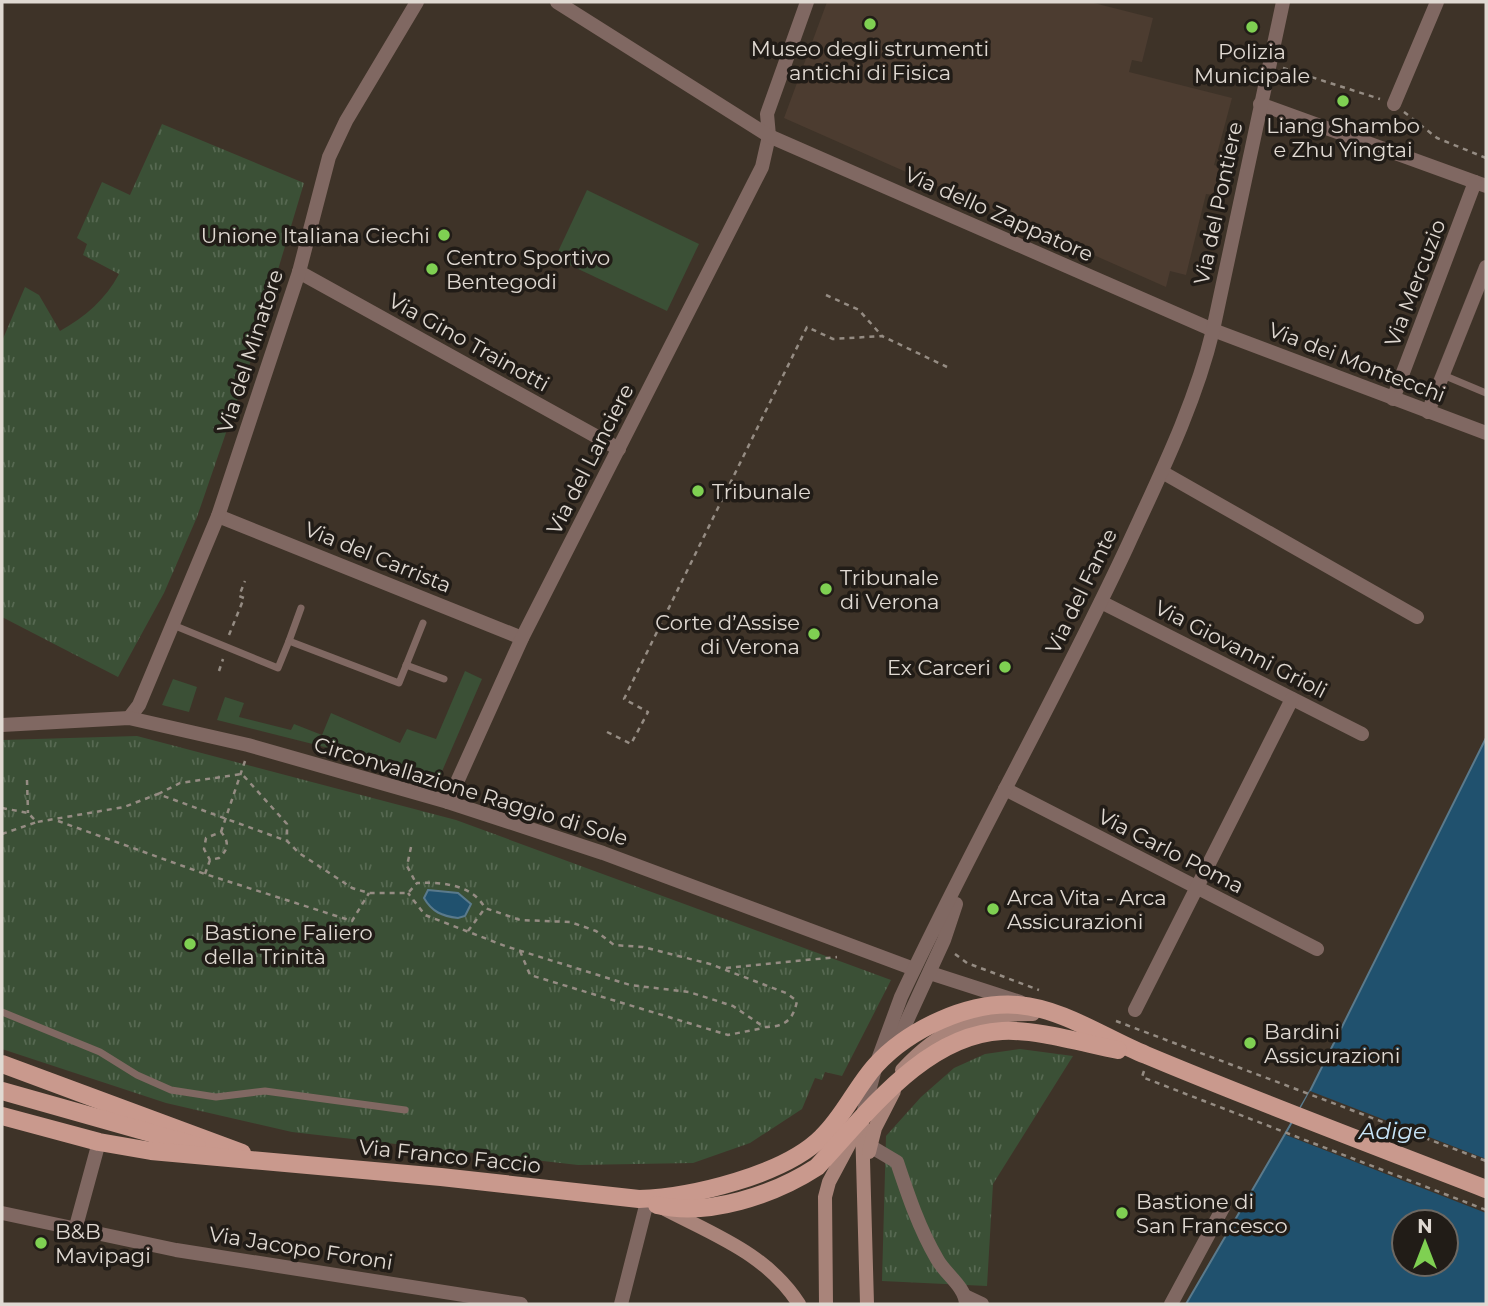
<svg xmlns="http://www.w3.org/2000/svg" width="1488" height="1306" font-family="Montserrat,sans-serif">
<style>
.education{fill:#4c3c30}
.green{fill:#3b5036}
.park{fill:url(#park-tufts)}
.water{fill:#20516e;stroke:#5a7a8c;stroke-width:2;fill-rule:evenodd}
.pier{fill:#3e3328}
.lines{fill:none;stroke-linecap:round;stroke-linejoin:round}
.path{stroke:#958c83;stroke-width:2.5;stroke-dasharray:5 5;stroke-linecap:butt}
.service{stroke:#806862;stroke-width:7}
.minor{stroke:#806862;stroke-width:14}
.tertiary{stroke:#806862;stroke-width:14}
.secondary{stroke:#a9847a;stroke-width:14}
.primary{stroke:#c9998d;stroke-width:18}
.poi-dot{fill:#7fd052;stroke:#211c17;stroke-width:2.5}
.labels{text-anchor:middle;dominant-baseline:central;stroke-width:7;stroke-linejoin:round;paint-order:stroke}
.poi-label{font-size:21px;fill:#e0d9d2;stroke:#211c17;text-anchor:start}
.street-label{font-size:21px;fill:#e0d9d2;stroke:#211c17}
.water-label{font-size:23px;font-style:italic;fill:#c7e4f7;stroke:#211c17}
</style>
<defs>
<pattern id="park-tufts" width="24" height="20" patternUnits="userSpaceOnUse" patternTransform="scale(1.75)"><rect width="24" height="20" fill="#3b5036"/><path d="M3 7l-1-3M5 7V3M7 7l1-3M15 17l-1-3M17 17v-4M19 17l1-3" fill="none" stroke="#576952"/></pattern>
</defs>
<rect width="100%" height="100%" fill="#3e3328"/>
<path class="education" d="M827,2H1090L1153,18L1142,62L1132,60L1129,72L1232,98L1214,165L1220,167L1213,195L1206,194L1186,275L1170,271L1166,287L784,118Z"/>
<g class="green">
<path d="M587,190L699,244L667,311L555,258Z"/>
<path d="M465,671L482,679L440,776L217,720L225,697L244,703L239,717L291,730L294,724L322,735L331,713L400,743L407,729L436,739Z"/>
<path d="M173,679L197,687L189,712L162,705Z"/>
</g>
<g class="park">
<path d="M162,124L304,183L250,363L197,517L164,593L118,677L2,617V341L25,287L39,295L60,331C85,317 106,299 119,274L83,255L87,244L77,238L102,182L130,195Z"/>
<path d="M137,736L456,820L891,980L842,1076L825,1072L822,1080L815,1078L802,1109L750,1143L693,1163L578,1165L292,1132L166,1103L2,1049V740Z"/>
<path d="M1020,1049L1073,1056L993,1184L987,1286L882,1281L886,1136L921,1097L954,1068L985,1054Z"/>
</g>
<g class="water">
<path d="M1486,738V1304H1186L1310,1091ZM1404,1222H1446V1264H1404Z"/>
<path d="M428,890L458,893L471,904L465,916L458,918C442,916 432,912 424,898Z"/>
</g>
<path class="pier" d="M1310,1091L1486,1159V1213L1286,1135Z"/>
<g class="lines">
<g class="path">
<path d="M1283,68L1380,99"/>
<path d="M1404,112L1437,138L1486,158"/>
<path d="M826,295L859,310L882,336"/>
<path d="M229,635L244,598L239,596L245,581"/>
<path d="M219,671L223,659"/>
<path d="M607,732L631,744L648,712L624,699L807,327L833,339L882,336L947,367"/>
<path d="M27,780L28,813"/>
<path d="M158,794L180,783L242,774L287,824V841"/>
<path d="M2,808L28,813L37,822L124,807L158,794L287,841L299,853L352,888L369,893H408L417,883C441,882 472,884 485,908L520,920L570,922L596,931L614,945L643,947L710,964L786,993L797,1001C793,1021 784,1027 764,1027L733,1006L689,992L630,985L505,946L425,915L408,893"/>
<path d="M58,821L205,874L352,921L369,893"/>
<path d="M221,832L245,761"/>
<path d="M2,834L37,822"/>
<path d="M411,847L407,866L416,883"/>
<path d="M205,874L210,860L219,858C228,850 230,842 221,832L206,838L204,849L210,860"/>
<path d="M468,931L485,908"/>
<path d="M520,951L530,975L728,1035L763,1028"/>
<path d="M955,954L967,963L1039,990"/>
<path d="M726,968L837,957"/>
<path d="M1116,1021L1486,1161"/>
<path d="M1144,1071L1142,1077L1486,1210"/>
</g>
<g class="service">
<path d="M1443,375L1486,393"/>
<path d="M173,625L278,668L289,641L399,683L423,623"/>
<path d="M289,641L301,608"/>
<path d="M406,665L444,679"/>
<path d="M2,1012L100,1052L137,1075L171,1090L216,1097L265,1091L405,1110"/>
</g>
<g class="minor">
<path d="M1260,104L1486,186"/>
<path d="M1394,104L1437,2"/>
<path d="M299,272L619,449"/>
<path d="M1393,399L1475,182"/>
<path d="M1428,412L1486,267"/>
<path d="M1162,472L1417,617"/>
<path d="M218,516L522,638"/>
<path d="M1101,602L1362,734"/>
<path d="M129,718L139,705L218,516L299,272L329,157L346,121L417,2"/>
<path d="M1005,789L1317,949"/>
<path d="M448,802L522,638L762,167L769,136L767,114L807,2"/>
<path d="M1135,1010L1292,699"/>
<path d="M870,1146L897,1162C908,1195 919,1228 937,1259C945,1274 965,1286 966,1304"/>
<path d="M2,1213L176,1250L521,1304"/>
<path d="M75,1230L99,1142"/>
<path d="M965,1296L982,1304"/>
<path d="M621,1304L647,1202"/>
<path d="M1171,1304L1224,1206"/>
</g>
<g class="tertiary">
<path d="M557,2L769,136L1213,330L1486,433"/>
<path d="M2,725L129,718L248,745L448,802L603,853L914,969"/>
<path d="M930,973L1020,1002"/>
<path d="M894,1049L944,940L956,904"/>
<path d="M862,1118L876,1065L901,997C972,845 1056,699 1127,547C1159,477 1195,405 1213,330L1283,2"/>
</g>
<g class="secondary">
<path d="M902,1070C940,1029 977,1013 1033,1014"/>
<path d="M862,1124L867,1304"/>
<path d="M869,1152L875,1128L894,1091"/>
<path d="M663,1208C714,1235 766,1253 799,1304"/>
<path d="M826,1304L825,1197L829,1182L860,1124"/>
</g>
<g class="primary">
<path d="M2,1064L242,1153"/>
<path d="M2,1091L197,1146"/>
<path d="M2,1116L99,1142L151,1151L441,1177L639,1199C692,1197 784,1175 822,1137C844,1116 856,1087 876,1065C909,1029 969,1001 1018,1005C1064,1009 1104,1038 1146,1055C1258,1102 1373,1145 1486,1189"/>
<path d="M657,1205C708,1217 774,1195 817,1167C866,1115 924,1035 1002,1031C1036,1029 1083,1043 1118,1050"/>
</g>
</g>
<g class="poi-dot">
<circle cx="870" cy="24" r="7"/>
<circle cx="1252" cy="27" r="7"/>
<circle cx="1343" cy="101" r="7"/>
<circle cx="444" cy="235" r="7"/>
<circle cx="432" cy="269" r="7"/>
<circle cx="698" cy="491" r="7"/>
<circle cx="826" cy="589" r="7"/>
<circle cx="814" cy="634" r="7"/>
<circle cx="1005" cy="667" r="7"/>
<circle cx="993" cy="909" r="7"/>
<circle cx="190" cy="944" r="7"/>
<circle cx="1250" cy="1043" r="7"/>
<circle cx="1122" cy="1213" r="7"/>
<circle cx="41" cy="1243" r="7"/>
</g>
<g class="labels">
<g class="poi-label">
<text x="870" y="48" text-anchor="middle">Museo degli strumenti<tspan x="870" dy="24">antichi di Fisica</tspan></text>
<text x="1252" y="51" text-anchor="middle">Polizia<tspan x="1252" dy="24">Municipale</tspan></text>
<text x="1343" y="125" text-anchor="middle">Liang Shambo<tspan x="1343" dy="24">e Zhu Yingtai</tspan></text>
<text x="430" y="235" text-anchor="end">Unione Italiana Ciechi</text>
<text x="446" y="257">Centro Sportivo<tspan x="446" dy="24">Bentegodi</tspan></text>
<text x="712" y="491">Tribunale</text>
<text x="840" y="577">Tribunale<tspan x="840" dy="24">di Verona</tspan></text>
<text x="800" y="622" text-anchor="end">Corte d’Assise<tspan x="800" dy="24">di Verona</tspan></text>
<text x="991" y="667" text-anchor="end">Ex Carceri</text>
<text x="1007" y="897">Arca Vita - Arca<tspan x="1007" dy="24">Assicurazioni</tspan></text>
<text x="204" y="932">Bastione Faliero<tspan x="204" dy="24">della Trinità</tspan></text>
<text x="1264" y="1031">Bardini<tspan x="1264" dy="24">Assicurazioni</tspan></text>
<text x="1136" y="1201">Bastione di<tspan x="1136" dy="24">San Francesco</tspan></text>
<text x="55" y="1231">B&amp;B<tspan x="55" dy="24">Mavipagi</tspan></text>
</g>
<g class="street-label">
<text transform="translate(1218 203) rotate(-78)">Via del Pontiere</text>
<text transform="translate(999 214) rotate(24)">Via dello Zappatore</text>
<text transform="translate(1415 283) rotate(-69)">Via Mercuzio</text>
<text transform="translate(469 342) rotate(29)">Via Gino Trainotti</text>
<text transform="translate(250 351) rotate(-72)">Via del Minatore</text>
<text transform="translate(1357 362) rotate(21)">Via dei Montecchi</text>
<text transform="translate(590 459) rotate(-63)">Via del Lanciere</text>
<text transform="translate(378 557) rotate(22)">Via del Carrista</text>
<text transform="translate(1081 591) rotate(-64)">Via del Fante</text>
<text transform="translate(1241 649) rotate(27)">Via Giovanni Grioli</text>
<text transform="translate(471 791) rotate(17)">Circonvallazione Raggio di Sole</text>
<text transform="translate(1171 851) rotate(27)">Via Carlo Poma</text>
<text transform="translate(450 1156) rotate(6)">Via Franco Faccio</text>
<text transform="translate(301 1248) rotate(9)">Via Jacopo Foroni</text>
</g>
<g class="water-label">
<text x="1393" y="1131">Adige</text>
</g>
</g>
<rect width="1488" height="1306" fill="none" stroke="#e0d9d2" stroke-width="7"/>
<g transform="translate(1425 1243)"><circle r="33" fill="#211c17" stroke="#6d6862" stroke-width="2"/>
<path d="M0-5L12 26L0 18L-12 26Z" fill="#7fd052"/>
<text y="-10" font-size="19" font-weight="bold" text-anchor="middle" fill="#e0d9d2">N</text>
</g>
</svg>
